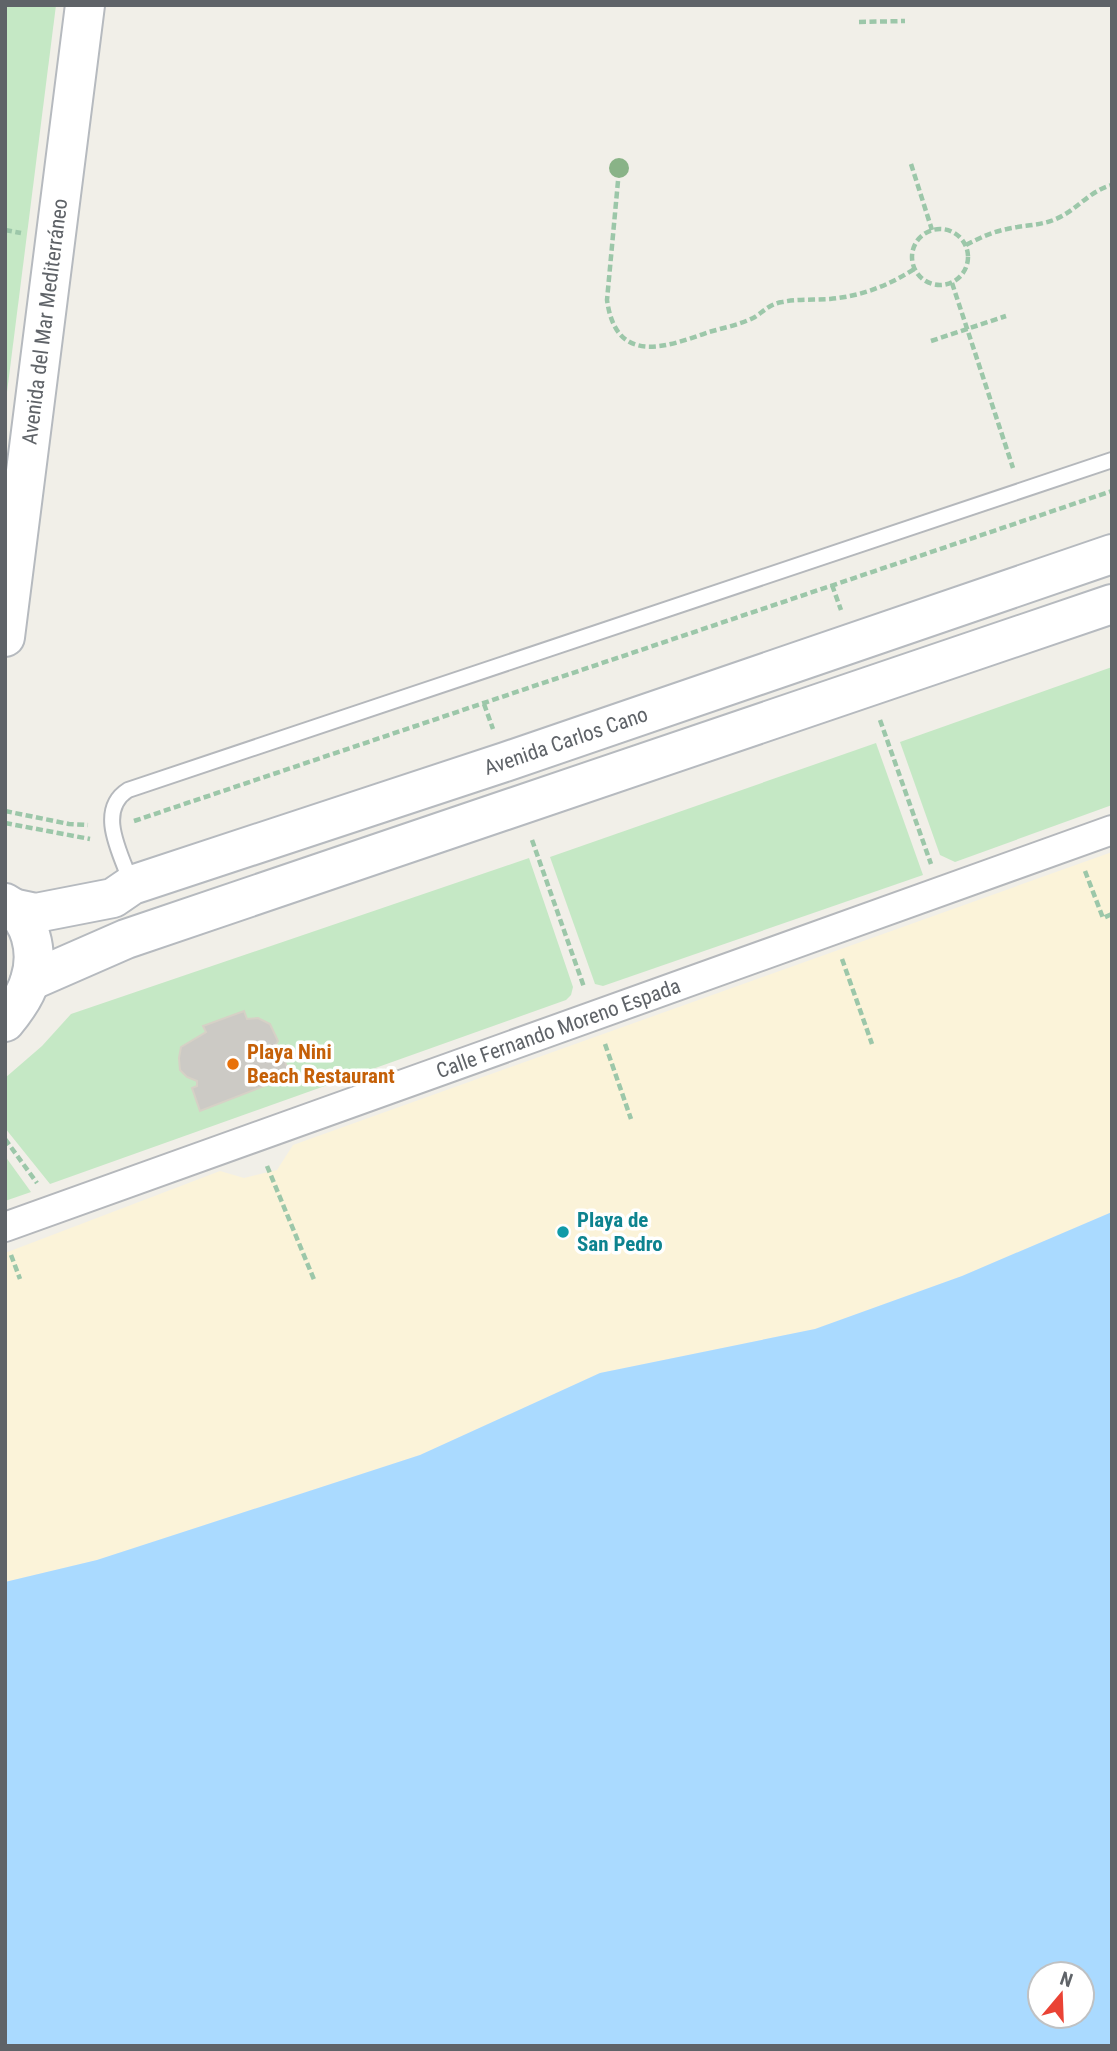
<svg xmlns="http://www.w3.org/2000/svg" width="1117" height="2051" font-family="'Roboto Condensed',sans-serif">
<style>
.green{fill:#c5e8c5}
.sand{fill:#fbf3d9}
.water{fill:#aadaff;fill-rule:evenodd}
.building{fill:#cccac5;stroke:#d6d1c6;stroke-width:2}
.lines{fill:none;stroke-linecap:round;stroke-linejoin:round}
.lane-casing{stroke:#b5b8bc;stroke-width:18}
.street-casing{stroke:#b5b8bc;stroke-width:32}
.secondary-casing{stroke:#b6babf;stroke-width:42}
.path{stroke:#9cc7a9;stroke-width:4.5;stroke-dasharray:7 3.5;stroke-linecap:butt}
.lane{stroke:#fff;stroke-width:14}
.street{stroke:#fff;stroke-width:28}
.secondary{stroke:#fff;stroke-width:38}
.tree{fill:#89b387}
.food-dot{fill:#e8710a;stroke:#fff;stroke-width:2.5}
.culture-dot{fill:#0f9aa8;stroke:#fff;stroke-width:2.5}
.labels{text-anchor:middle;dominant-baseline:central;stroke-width:7;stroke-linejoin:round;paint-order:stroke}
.street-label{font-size:21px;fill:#5f6368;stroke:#fff}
.food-label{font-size:21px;font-weight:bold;fill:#c56008;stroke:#fff;text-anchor:start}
.culture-label{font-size:21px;font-weight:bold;fill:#0d838f;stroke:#fff;text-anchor:start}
</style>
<rect width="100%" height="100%" fill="#f1efe8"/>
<g class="green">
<path d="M5,5H56L5,408Z"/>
<path d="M1112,667V805L955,862L940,855L900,742Z"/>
<path d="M876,743L923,875L603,986L595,984L550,857Z"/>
<path d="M529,858L573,987L571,995L566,1000L50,1184L5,1128V1078L42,1046L71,1014Z"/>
<path d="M5,1156L31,1192L5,1201Z"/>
</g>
<path class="sand" d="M1112,852V1212L962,1276L815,1329L600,1373L420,1455L97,1560L5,1582V1253L220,1171L244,1178L277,1170L293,1145Z"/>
<path class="water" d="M1112,1212V2046H5V1582L97,1560L420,1455L600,1373L815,1329L962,1276ZM1040,1974H1082V2016H1040Z"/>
<path class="building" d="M244,1011L247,1019L258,1018L270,1024L278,1041L269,1056L282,1053L290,1076L200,1111L192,1088L197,1086V1081L187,1077L180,1070L179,1058L181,1047L206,1032L203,1026Z"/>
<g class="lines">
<defs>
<path id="lane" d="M132,885C122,856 95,811 128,790L1112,460"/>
<g id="street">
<path id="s1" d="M5,1227L1112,830"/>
</g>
<g id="secondary">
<path id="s2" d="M5,637L85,5"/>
<path d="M5,903C31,917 39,952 30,980C26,995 15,1010 5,1022"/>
<path id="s3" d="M17,909L36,913L113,898L132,885L505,762L1112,554"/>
<path d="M30,981L126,939L1112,604"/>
</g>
</defs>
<use href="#lane" class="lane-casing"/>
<use href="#street" class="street-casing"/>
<use href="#secondary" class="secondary-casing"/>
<g class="path">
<path d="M859,22L905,21"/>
<path d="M911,164L932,230"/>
<path d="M618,181L607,300C616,365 664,348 709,332C723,328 742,324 755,317C764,311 770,304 782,302C797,299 814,300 830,299C861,296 888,286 914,269"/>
<circle cx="940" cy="257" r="28"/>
<path d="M5,230L21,233"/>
<path d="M966,245C979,238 992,232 1007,229C1023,225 1040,226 1056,219C1077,210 1089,191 1112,185"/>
<path d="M952,283L1013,468"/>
<path d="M931,341L1006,316"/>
<path d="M832,585L841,610"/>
<path d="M484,704L493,729"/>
<path d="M880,720L931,864"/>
<path d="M5,811L69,824L88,825"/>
<path d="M134,821L1112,491"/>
<path d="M5,823L90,839"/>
<path d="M532,840L584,987"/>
<path d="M1085,871L1103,918L1112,914"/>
<path d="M842,959L872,1044"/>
<path d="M605,1044L631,1119"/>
<path d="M5,1139L37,1183"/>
<path d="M267,1166L315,1282"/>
<path d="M11,1255L20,1279"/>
</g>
<use href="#lane" class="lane"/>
<use href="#street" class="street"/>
<use href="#secondary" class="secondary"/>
</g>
<circle class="tree" cx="619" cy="168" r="10"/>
<circle class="food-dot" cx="233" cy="1064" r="7"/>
<circle class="culture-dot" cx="563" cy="1232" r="7"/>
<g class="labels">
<g class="street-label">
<text stroke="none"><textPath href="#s2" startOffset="318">Avenida del Mar Mediterráneo</textPath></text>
<text stroke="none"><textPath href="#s3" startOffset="578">Avenida Carlos Cano</textPath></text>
<text stroke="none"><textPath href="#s1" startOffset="588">Calle Fernando Moreno Espada</textPath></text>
</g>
<g class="food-label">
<text x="247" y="1052">Playa Nini<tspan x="247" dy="24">Beach Restaurant</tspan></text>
</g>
<g class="culture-label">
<text x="577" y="1220">Playa de<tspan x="577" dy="24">San Pedro</tspan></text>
</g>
</g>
<rect width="1117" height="2051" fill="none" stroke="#5f6368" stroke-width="14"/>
<g transform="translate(1061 1995) rotate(19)"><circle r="33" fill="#ffffff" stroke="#bfc1c3" stroke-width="2"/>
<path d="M0-5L12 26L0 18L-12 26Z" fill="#ea4335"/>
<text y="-10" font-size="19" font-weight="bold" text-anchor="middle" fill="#5f6368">N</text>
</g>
</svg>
